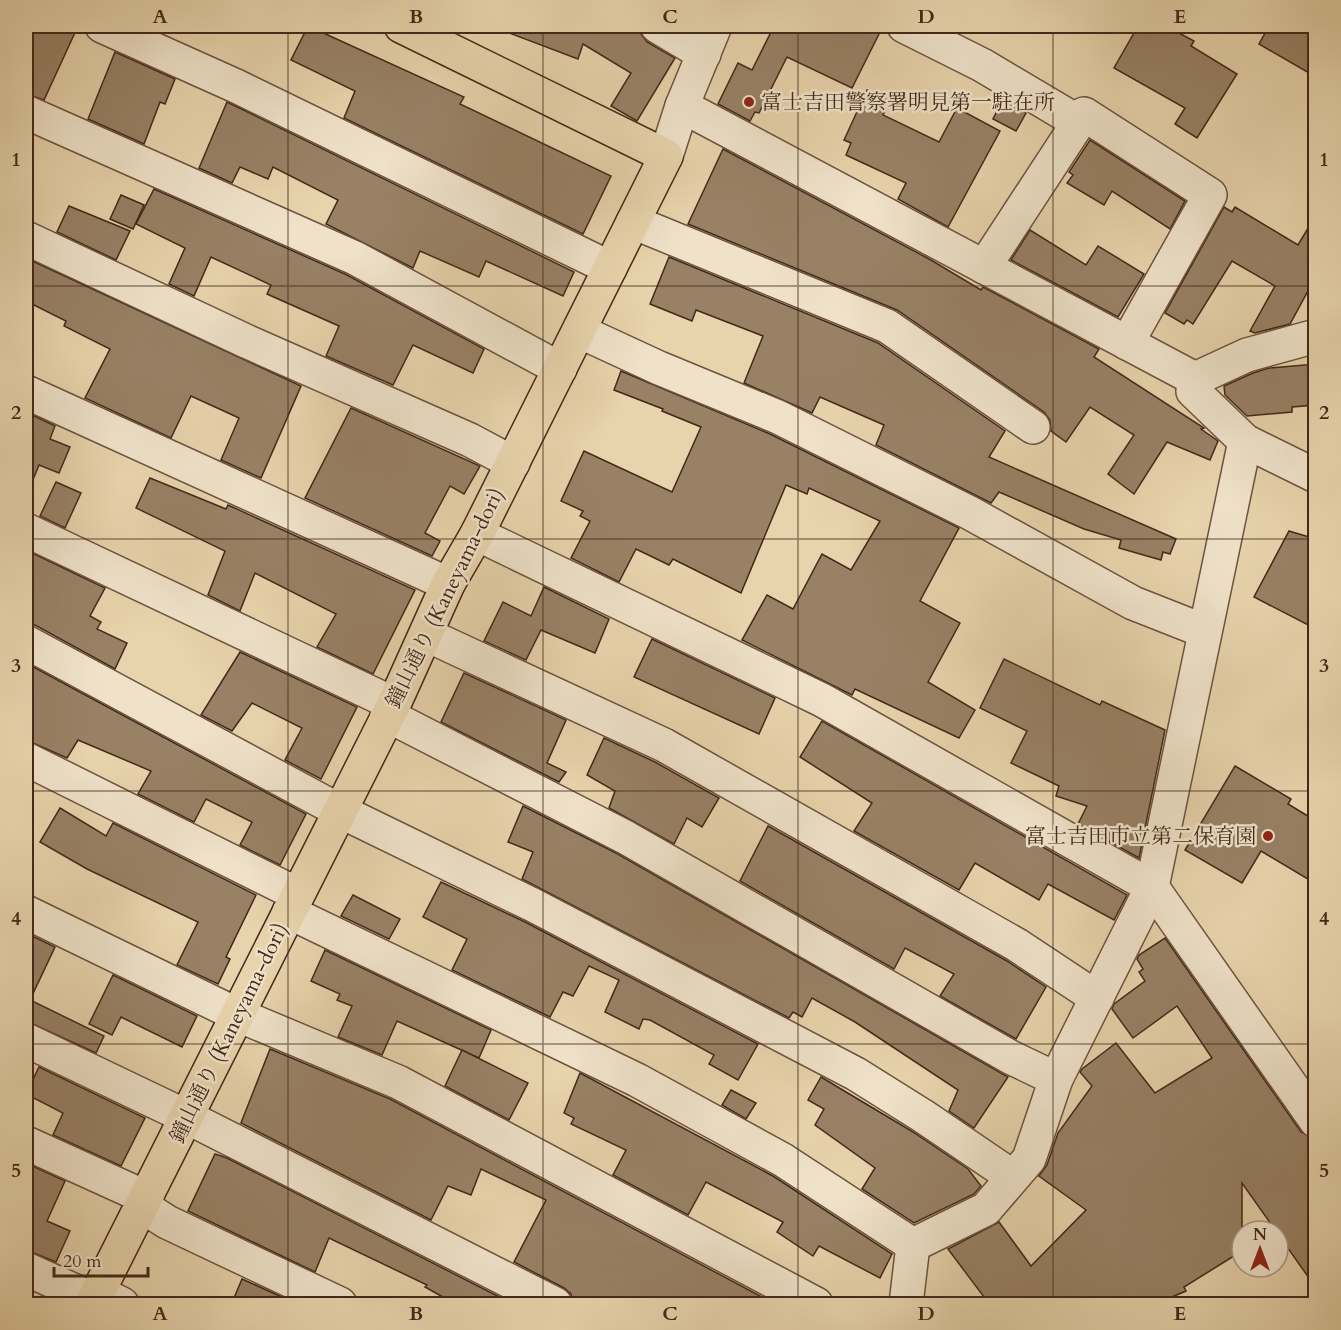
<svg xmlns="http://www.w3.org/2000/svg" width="1341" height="1330" font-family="Cardo,'Noto Serif JP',serif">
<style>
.building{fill:#988165;stroke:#432819;stroke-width:1.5}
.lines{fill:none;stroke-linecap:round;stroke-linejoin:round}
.minor-casing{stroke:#6c533e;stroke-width:36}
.major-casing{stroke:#432819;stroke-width:36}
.minor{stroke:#efe2c9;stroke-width:33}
.major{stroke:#e7d3ac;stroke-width:33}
.grid{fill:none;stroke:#432819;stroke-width:1.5;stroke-opacity:0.55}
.poi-dot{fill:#8f2418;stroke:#efe2c9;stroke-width:2}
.labels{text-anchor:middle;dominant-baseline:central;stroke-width:5;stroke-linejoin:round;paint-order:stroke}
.poi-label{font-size:21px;fill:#432819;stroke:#efe2c9;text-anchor:start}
.street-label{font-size:21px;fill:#432819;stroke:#efe2c9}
.neatline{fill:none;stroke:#432819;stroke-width:2}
.grid-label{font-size:20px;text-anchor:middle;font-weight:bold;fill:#432819}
</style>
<rect width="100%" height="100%" fill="#e7d3ac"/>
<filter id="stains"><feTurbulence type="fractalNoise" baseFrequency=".00333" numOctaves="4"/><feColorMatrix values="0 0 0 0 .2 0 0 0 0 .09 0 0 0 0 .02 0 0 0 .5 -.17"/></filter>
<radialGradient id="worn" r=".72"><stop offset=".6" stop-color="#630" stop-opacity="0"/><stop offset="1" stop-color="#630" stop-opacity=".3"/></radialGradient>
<g class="building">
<path d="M26,26H78L44,100L26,94Z"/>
<path d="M308,26L464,97L460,104L611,176L583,234L344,118L355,91L291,60Z"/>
<path d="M496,26H635L647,42L675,58L637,121L611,106L631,73L583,44L578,59L496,28Z"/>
<path d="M774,26H883L852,88L787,57L759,113L755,112L750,121L718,104L738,63L752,70Z"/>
<path d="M1138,26H1166L1194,41L1191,46L1237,74L1197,138L1175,124L1185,108L1114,68Z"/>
<path d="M1269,26H1316V77L1259,44Z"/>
<path d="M115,52L175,79L165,104L160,102L144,144L88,119Z"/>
<path d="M867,90L890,101L883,115L939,142L957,108L1000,131L948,227L898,199L906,183L846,155L851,143L844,140Z"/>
<path d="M1003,99L1026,113L1016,131L993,119Z"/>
<path d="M227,102L574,272L563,296L486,261L479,277L420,251L413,268L326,224L338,200L273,167L268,179L240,167L232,183L199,168Z"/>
<path d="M1090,140L1185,201L1170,229L1112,191L1104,205L1067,183L1073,175L1069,172Z"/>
<path d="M723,149L931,260L981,290L983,287L1099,349L1094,357L1204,428L1201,429L1218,441L1210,460L1167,442L1134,494L1108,474L1134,435L1090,407L1066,442L1051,431L1050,420L1044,412L897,310L688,224Z"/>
<path d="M154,189L347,275L484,349L473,373L413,345L393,385L326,356L339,326L267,294L271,285L211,257L194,296L169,284L185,248L136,224Z"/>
<path d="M121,195L144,205L133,229L110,219Z"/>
<path d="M69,206L130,231L116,260L57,232Z"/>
<path d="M1224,207L1232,212L1235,207L1298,245L1316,215V276L1290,324L1255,333L1250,331L1275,286L1232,261L1193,324L1187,320L1184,324L1165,313Z"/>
<path d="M1030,230L1086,265L1098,246L1144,274L1118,317L1011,260Z"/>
<path d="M669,257L878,343L1005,431L989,457L1176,539L1170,554L1163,552L1161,560L1119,548L1121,540L1084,529L999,492L991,503L876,445L884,425L820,397L812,413L744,383L763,336L696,310L692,321L650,304Z"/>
<path d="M26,258L301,386L261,478L221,460L239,418L191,396L171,438L85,398L110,349L64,326L66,321L26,301Z"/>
<path d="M1316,364V405L1292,407V412L1247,416L1225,395L1224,386L1253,373L1269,368Z"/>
<path d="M621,371L770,434L959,528L920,601L960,623L928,682L975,710L959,738L855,689L852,695L742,640L767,595L793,609L822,554L851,570L880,521L809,488L807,494L786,485L741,593L673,559L669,565L636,549L619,582L571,558L590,521L580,516L583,511L561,501L584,451L672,492L701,427L662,411L663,409L614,390Z"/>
<path d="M351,408L480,466L464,494L450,486L425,533L440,541L432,556L305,498Z"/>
<path d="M26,412L55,426L50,439L70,447L59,473L39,465L26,497Z"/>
<path d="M150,478L226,509L228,505L415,590L373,674L317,647L336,614L255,573L240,611L208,595L225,551L136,508Z"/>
<path d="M56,482L81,493L65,528L40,516Z"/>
<path d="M1289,531L1316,539V629L1254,597Z"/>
<path d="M26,550L105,588L90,616L101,622L97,629L127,643L115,669L35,625L26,623Z"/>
<path d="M544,587L609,619L595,653L541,630L526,660L484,641L503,602L531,616Z"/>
<path d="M652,639L775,698L759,734L634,677Z"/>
<path d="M240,652L357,707L321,779L285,760L302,728L252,703L232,731L201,715Z"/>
<path d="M1004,659L1100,705L1102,701L1165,730L1139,858L1078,824L1087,806L1056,796L1059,786L1011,763L1027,731L980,708Z"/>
<path d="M26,663L306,814L280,865L240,845L252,822L206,799L194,822L138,794L151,771L78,740L67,758L26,740Z"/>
<path d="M464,673L566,720L547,763L566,772L559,782L441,722Z"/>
<path d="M822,721L1127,895L1114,920L1048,884L1039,900L975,863L959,890L854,831L872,803L800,757Z"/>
<path d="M604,738L655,762L719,798L702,827L687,818L674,844L609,808L615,791L587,775Z"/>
<path d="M1235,766L1291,799L1288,804L1316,821V884L1261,851L1242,883L1185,850Z"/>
<path d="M523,806L616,853L1008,1077L974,1128L949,1111L958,1090L855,1022L812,998L802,1017L793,1012L789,1018L522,879L533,852L508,842Z"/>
<path d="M60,808L106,836L113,823L256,895L226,957L230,959L218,984L177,965L198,922L87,869L40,842Z"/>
<path d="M768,826L1007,961L1046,987L1016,1039L940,996L954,974L905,948L894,969L740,881Z"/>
<path d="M441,882L525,922L758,1044L738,1080L709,1064L714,1055L650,1020L643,1019L639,1029L605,1012L619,980L589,966L573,996L563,992L550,1017L452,970L467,939L423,917Z"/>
<path d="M353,895L400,919L389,939L341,916Z"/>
<path d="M26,933L55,947L30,1000L104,1036L96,1053L26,1021Z"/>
<path d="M1165,938L1301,1132L1316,1139V1288L1242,1183V1251L1184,1287L1186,1291L1153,1305H990L948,1249L999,1222L1031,1266L1086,1210L1039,1176L1047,1165L1058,1133L1092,1086L1080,1072L1082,1069L1116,1043L1155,1093L1212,1058L1177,1006L1133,1038L1112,1009L1114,1004L1145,981L1139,972L1143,969L1137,959L1139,955Z"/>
<path d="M325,950L491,1030L479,1058L397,1021L382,1055L338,1037L352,1006L337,1000L340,994L311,981Z"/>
<path d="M113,975L197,1016L182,1047L121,1017L112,1035L89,1024Z"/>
<path d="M270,1049L390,1099L777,1305H573L571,1294L564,1288L514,1262L546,1200L481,1169L471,1195L448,1186L431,1220L241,1123Z"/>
<path d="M462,1050L528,1083L509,1120L445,1086Z"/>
<path d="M39,1067L145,1118L121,1166L53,1135L63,1113L26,1094Z"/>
<path d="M580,1073L773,1176L892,1254L880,1278L819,1246L813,1256L777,1232L783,1222L706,1182L688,1215L613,1175L626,1150L571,1124L574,1118L564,1113Z"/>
<path d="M821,1077L913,1132L968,1169L981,1186L974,1194L914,1223L862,1189L875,1168L815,1125L824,1109L808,1100Z"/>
<path d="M731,1090L756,1103L746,1119L722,1105Z"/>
<path d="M215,1154L227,1158L515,1305H457L425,1287L427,1285L329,1238L315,1272L188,1211Z"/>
<path d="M26,1163L65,1181L47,1221L70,1231L56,1262L26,1250Z"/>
<path d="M242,1279L284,1298L281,1305H231Z"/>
</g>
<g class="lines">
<defs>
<g id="minor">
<path d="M102,26L236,86L610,268"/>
<path d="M657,26L704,54"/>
<path d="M904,26L982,65L1073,119L1076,124"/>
<path d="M682,106L1195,379"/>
<path d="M26,112L355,258L560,369"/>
<path d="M666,156L682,106L715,26"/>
<path d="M633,222L887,326L1033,427"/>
<path d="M26,238L248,342L470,440L513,463"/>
<path d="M984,267L1084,114L1210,195L1127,343"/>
<path d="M579,331L659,368L778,417L970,513L1133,603L1204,631"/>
<path d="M1195,379L1193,391L1245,441L1316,476"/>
<path d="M1195,379L1247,355L1316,336"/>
<path d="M26,392L448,584"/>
<path d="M26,530L394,704"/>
<path d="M477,534L822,700L1152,887L1316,1121"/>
<path d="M427,635L664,745L1017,945L1097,998"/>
<path d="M26,642L340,811L533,905L856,1074L923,1116L1013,1177"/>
<path d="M387,715L625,837L1010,1057L1056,1079"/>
<path d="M26,759L297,894"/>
<path d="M26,912L238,1015L398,1082L816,1304"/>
<path d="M289,912L637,1080L783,1160L913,1245"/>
<path d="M26,1040L187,1117L555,1304"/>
<path d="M26,1143L147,1198"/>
<path d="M142,1206L167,1222L340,1304"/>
<path d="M26,1269L95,1300"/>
<path d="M98,1292L122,1304"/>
<path d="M906,1304L913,1245L986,1209L1029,1159L1056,1079L1152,887L1245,441"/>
</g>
<path id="major" d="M92,1304L394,704L448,584L477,534L666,156L401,26"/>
</defs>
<use href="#minor" class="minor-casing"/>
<use href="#major" class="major-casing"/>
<use href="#minor" class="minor"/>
<use href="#major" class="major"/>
</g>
<path class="grid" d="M288,26V1304M543,26V1304M798,26V1304M1053,26V1304M26,286H1316M26,539H1316M26,791H1316M26,1044H1316"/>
<g class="poi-dot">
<circle cx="749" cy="102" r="6"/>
<circle cx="1268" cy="836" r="6"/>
</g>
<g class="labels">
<g class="poi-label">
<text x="761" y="102">富士吉田警察署明見第一駐在所</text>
<text x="1256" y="836" text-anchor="end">富士吉田市立第二保育園</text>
</g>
<g class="street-label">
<text transform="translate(445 598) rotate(-64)">鐘山通り (Kaneyama-dori)</text>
<text transform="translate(229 1033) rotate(-64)">鐘山通り (Kaneyama-dori)</text>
</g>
</g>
<rect width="1341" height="1330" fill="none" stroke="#e7d3ac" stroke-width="66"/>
<g transform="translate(1260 1249)"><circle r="28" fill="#efe2c9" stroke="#aa9883" stroke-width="1.5"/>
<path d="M0-4.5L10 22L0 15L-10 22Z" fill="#8f2418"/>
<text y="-9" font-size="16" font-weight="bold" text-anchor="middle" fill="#432819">N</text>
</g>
<path d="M54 1267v9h94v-9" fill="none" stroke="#432819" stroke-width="3"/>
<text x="63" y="1267" font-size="18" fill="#432819" stroke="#efe2c9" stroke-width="4.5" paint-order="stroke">20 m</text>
<rect x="33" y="33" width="1275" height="1264" class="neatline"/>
<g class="grid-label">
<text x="160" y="23">A</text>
<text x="416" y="23">B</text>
<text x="670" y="23">C</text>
<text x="926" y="23">D</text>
<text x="1180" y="23">E</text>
<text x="16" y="166">1</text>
<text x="1324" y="166">1</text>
<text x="16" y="419">2</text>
<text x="1324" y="419">2</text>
<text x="16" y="672">3</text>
<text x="1324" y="672">3</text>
<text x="16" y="925">4</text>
<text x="1324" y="925">4</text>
<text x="16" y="1177">5</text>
<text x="1324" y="1177">5</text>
<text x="160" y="1320">A</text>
<text x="416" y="1320">B</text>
<text x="670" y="1320">C</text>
<text x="926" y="1320">D</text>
<text x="1180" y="1320">E</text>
</g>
<rect width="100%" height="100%" filter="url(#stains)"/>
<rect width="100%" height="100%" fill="url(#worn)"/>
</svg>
